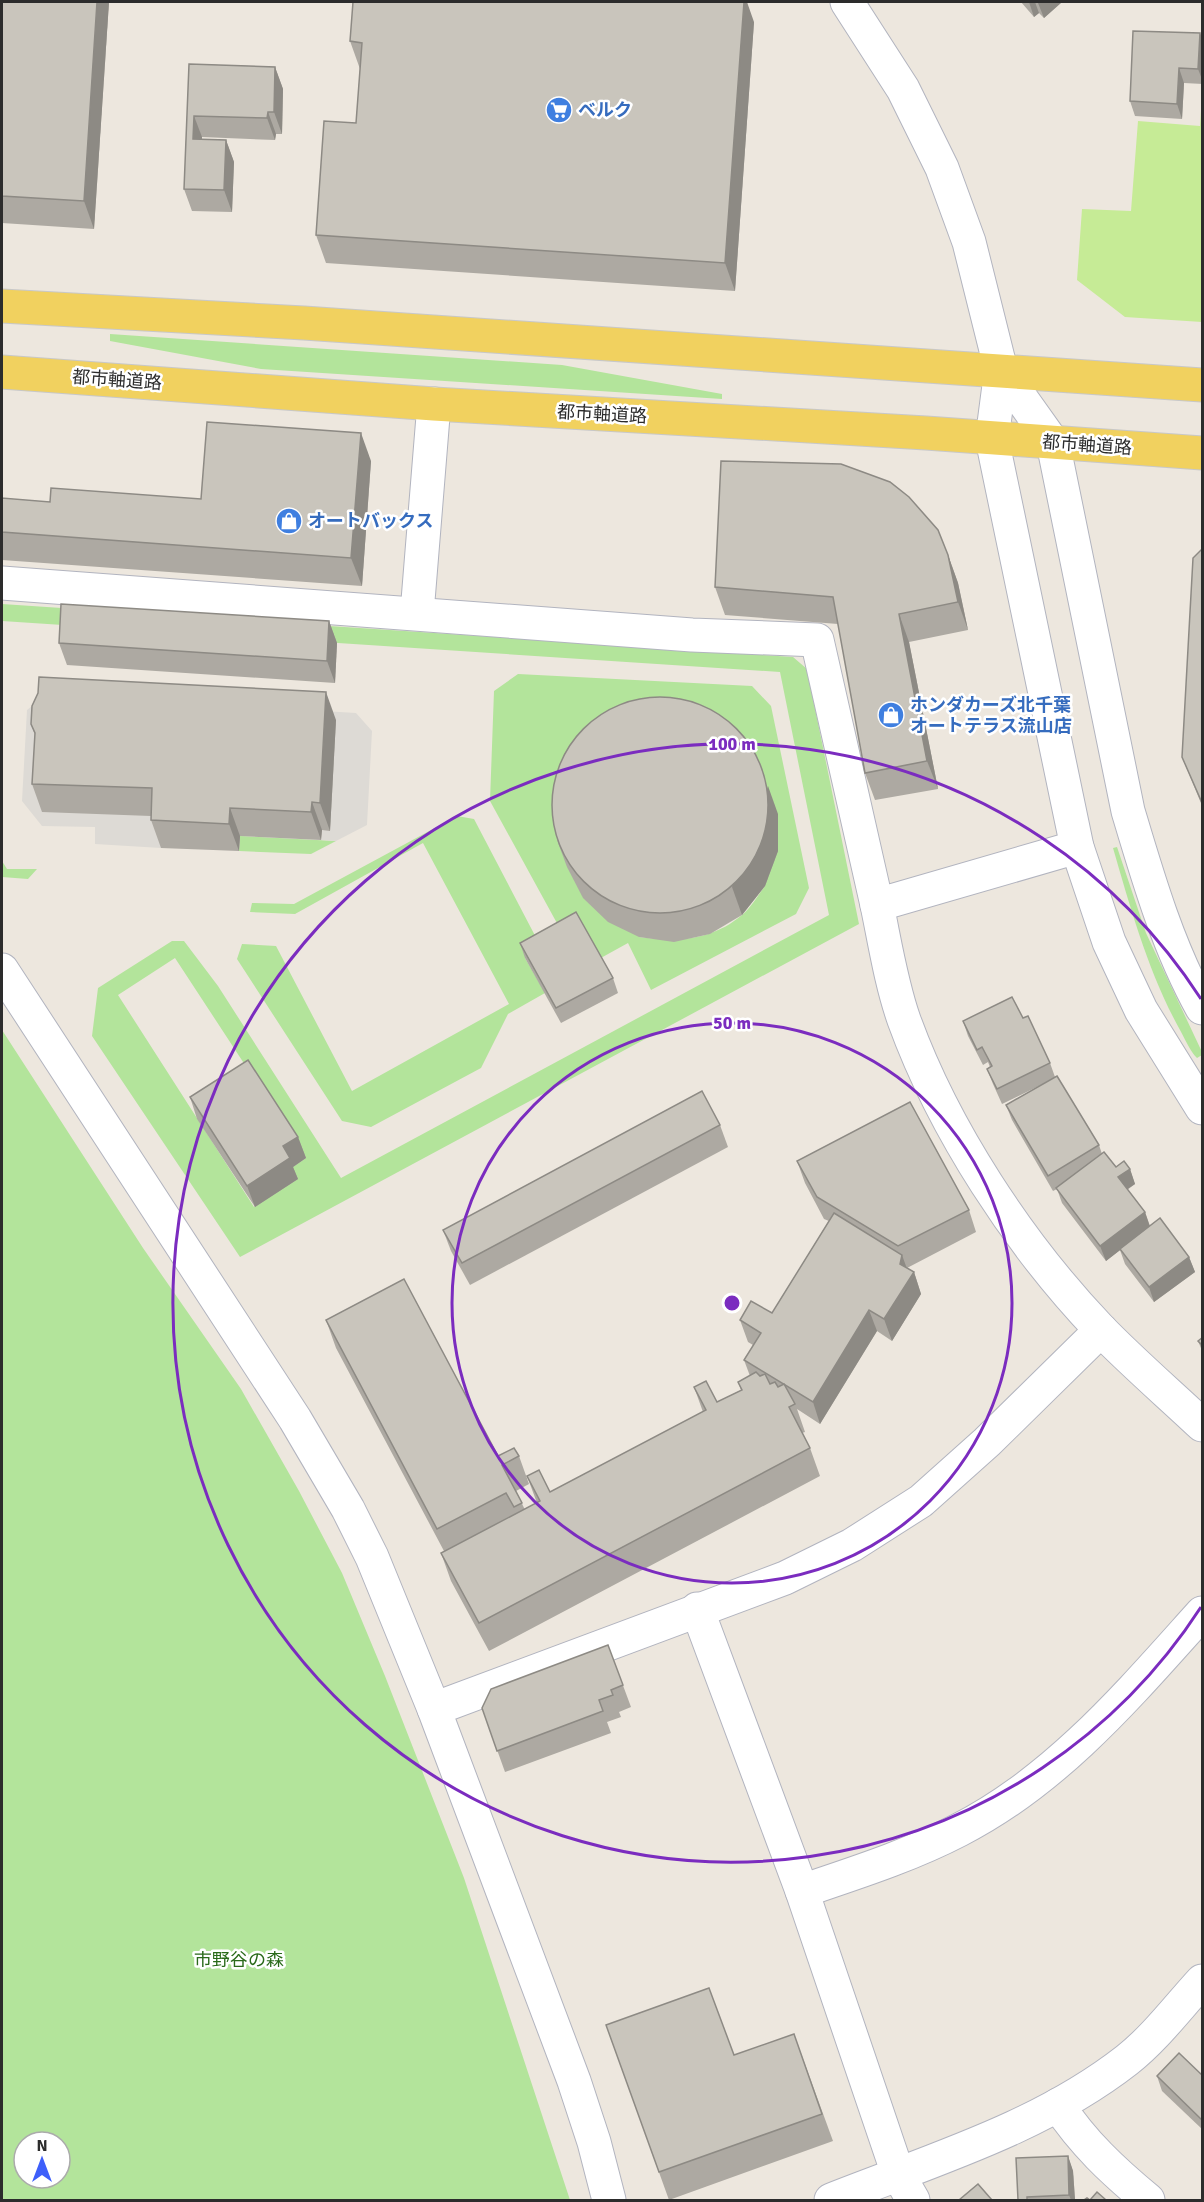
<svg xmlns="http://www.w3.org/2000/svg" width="1204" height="2202" font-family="Signika,'Noto Sans JP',sans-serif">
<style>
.green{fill:#b3e49b;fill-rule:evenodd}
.pitch{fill:#c6eb96}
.plaza{fill:#dddad5}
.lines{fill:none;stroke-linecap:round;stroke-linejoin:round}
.minor-casing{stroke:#b2b4bf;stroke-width:35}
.major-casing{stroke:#c8c8c8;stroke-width:35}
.minor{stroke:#fff;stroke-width:33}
.major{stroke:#f1d15f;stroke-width:33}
.wall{fill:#ada9a2}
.shaded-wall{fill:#8d8a84}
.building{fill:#c9c5bc;stroke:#8d8a84;stroke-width:1.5}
.ring{fill:none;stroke:#7b2cbf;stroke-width:3}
.labels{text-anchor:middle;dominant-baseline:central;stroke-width:5;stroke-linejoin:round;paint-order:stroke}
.shop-label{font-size:18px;font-weight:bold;fill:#366cbe;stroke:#fff;text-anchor:start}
.street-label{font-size:18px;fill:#2c2c2c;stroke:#fff}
.park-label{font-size:18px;fill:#2a6a1a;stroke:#fff}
.centre{fill:#7b2cbf;stroke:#fff;stroke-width:3}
.ring-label{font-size:18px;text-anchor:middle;font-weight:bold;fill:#7b2cbf;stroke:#fff;stroke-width:5;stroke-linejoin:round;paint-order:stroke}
</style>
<rect width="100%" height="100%" fill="#ede7de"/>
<g class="green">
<path d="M110,334L562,365L722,394V399L261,369L110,341Z"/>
<path d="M2,604L793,657L807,669L859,924L240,1257L92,1036L98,988L172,941H184L218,986L341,1178L829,915L780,672L2,621ZM175,958L306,1158L291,1168L254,1207L118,995Z"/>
<path d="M518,674L752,686L771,706L809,888L796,914L651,990L628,943L599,959L564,936L490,801L494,691ZM765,886C758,895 751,908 742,915C711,941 677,942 639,937Z"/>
<path d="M457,816L474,819L542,949L525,958L545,993L508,1014L481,1068L371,1127L342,1121L237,959L242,944L276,946L352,1091L509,1004L423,843L295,914L250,912L252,903L294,904Z"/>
<path d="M240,836L336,841L311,854L239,851Z"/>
<path d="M1117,847L1146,933L1202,1052V1055L1197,1058C1190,1051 1185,1039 1180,1030C1149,974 1131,910 1113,848Z"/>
<path d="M2,861L7,869H37L28,879L2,877Z"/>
<path d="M2,1030L143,1248L241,1389L299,1491L342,1573L385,1676L464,1878L570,2200H2ZM24,2142H60V2178H24Z"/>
</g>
<path class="pitch" d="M1202,95V322L1125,317L1077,280L1082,209L1131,211L1138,121L1200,126Z"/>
<path class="plaza" d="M47,694L356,713L372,731L367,825L336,841L321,840L322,830L330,831L162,816L161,848L95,844V827L42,826L22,801L27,710Z"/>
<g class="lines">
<defs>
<g id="minor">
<path d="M847,2L903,89L942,168L969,242L1001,370L992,439L1077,847L1109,942L1141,1010L1202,1108"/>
<path d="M1001,370L1053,443L1128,811C1148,878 1168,947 1202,1008"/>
<path d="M2,583L692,635L817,640L877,905L1077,847"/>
<path d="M417,613L434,404"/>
<path d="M877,905C885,943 891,983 904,1020C944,1130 1019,1244 1100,1329C1132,1362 1168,1393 1202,1425"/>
<path d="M2,970L295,1419L348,1509L372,1557L434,1709L574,2081L594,2142L609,2200"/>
<path d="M697,1609L802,1891L898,2174L913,2200"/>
<path d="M434,1709L785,1578L852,1545L921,1501L987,1442L1101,1330"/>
<path d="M802,1891C855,1873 909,1856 959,1830C1057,1780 1130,1693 1202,1613"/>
<path d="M1058,2105C1083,2143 1113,2171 1148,2200"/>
<path d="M831,2200C932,2160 1040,2128 1127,2060C1155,2038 1178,2007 1202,1981"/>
</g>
<g id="major">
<path d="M2,306L304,323L1202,385"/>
<path d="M2,372L434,404L926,433L1202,453"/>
</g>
</defs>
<use href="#minor" class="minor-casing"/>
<use href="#major" class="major-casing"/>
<use href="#minor" class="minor"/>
<use href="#major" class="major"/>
</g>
<g class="wall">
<path d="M2,2H109L94,229L2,223Z"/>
<path d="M1021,2H1062L1044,18L1039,13L1034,17Z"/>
<path d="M754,22L735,291L326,263L316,235L356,123L360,69L350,41Z"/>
<path d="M1200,33L1203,41V84L1184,83L1182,119L1135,116L1130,101Z"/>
<path d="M189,64L275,67L283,89L282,134H276L275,140L202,137V139L226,140L234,162L232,212L192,211L184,189Z"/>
<path d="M371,461L362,586L2,560V498L50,502L201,499Z"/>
<path d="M1203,548V808L1182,757Z"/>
<path d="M948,555L958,583L968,630L909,642L938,789L875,800L865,773L838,624L725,615L715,587Z"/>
<path d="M329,621L337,643L335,683L67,665L59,643Z"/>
<path d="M336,720L330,831L322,830L321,840L240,836L239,851L161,848L151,820V816L42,812L32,784L35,735L31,724Z"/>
<path d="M778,814V851L765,886L742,915L710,934L674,942L639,937L608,922L583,898L567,867L557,840Z"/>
<path d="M520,943L613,978L618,993L561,1023L525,958Z"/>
<path d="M1023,1018L1050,1063L1055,1077L1099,1145L1102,1154L1116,1167L1130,1169L1135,1184L1127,1190L1145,1212L1150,1226L1189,1257L1195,1272L1154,1302L1125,1264L1120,1250L1106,1261L1062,1203L1057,1189L1053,1191L1012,1120L1006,1105L1045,1083L1002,1104L993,1084L987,1069L990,1067L988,1062L983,1065L968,1036L963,1021Z"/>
<path d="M190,1097L298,1137L306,1158L293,1167L298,1179L255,1207L197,1119Z"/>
<path d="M720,1125L728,1147L470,1285L451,1251L443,1230Z"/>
<path d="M797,1161L969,1210L976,1232L907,1268L914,1272L921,1294L892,1341L877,1331L820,1424L797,1409L805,1432L802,1433L810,1448L820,1476L489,1651L451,1581L441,1553L444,1551L336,1348L326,1320L498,1456H519L529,1484L516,1491L525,1510L537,1503L527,1476L550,1492L703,1412L694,1387L717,1402L741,1390L738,1382L750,1376L744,1360L753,1345L748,1342L740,1320L772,1313L829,1221L824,1219L805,1183Z"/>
<path d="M1203,1337V1353L1198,1341Z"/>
<path d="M608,1645L631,1707L619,1712L621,1717L607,1722L611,1733L505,1772L482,1708Z"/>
<path d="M606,2025L734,2055L794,2034L833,2141L669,2200Z"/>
<path d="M1157,2076H1203V2130L1162,2091Z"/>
<path d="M1068,2156L1073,2171L1075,2200H1018Z"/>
</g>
<g class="shaded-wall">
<path d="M97,2H109L94,229L84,201Z"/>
<path d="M744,2H747L754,22L735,291L725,263Z"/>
<path d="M1029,2H1035L1039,13L1034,17Z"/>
<path d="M1039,2H1062L1044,18L1038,3Z"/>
<path d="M1200,33L1203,41V82L1198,69Z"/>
<path d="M275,67L283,89L282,134L274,112Z"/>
<path d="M1179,68L1184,83L1182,119L1177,104Z"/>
<path d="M268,112L276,134L275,140L267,118Z"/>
<path d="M194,116L202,137L201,161L193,139Z"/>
<path d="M226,140L234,162L232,212L224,190Z"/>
<path d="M361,433L371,461L362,586L351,558Z"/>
<path d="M948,555L958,583L968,630L958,602Z"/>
<path d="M899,614L909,642L938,789L927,761Z"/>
<path d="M329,621L337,643L335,683L327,661Z"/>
<path d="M326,692L336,720L330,831L320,803Z"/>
<path d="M768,786L778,814V851L765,886L742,915L732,887Z"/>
<path d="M312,802L322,830L321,840L311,812Z"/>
<path d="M230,808L240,836L239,851L229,824Z"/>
<path d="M298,1137L306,1158L293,1167L298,1179L255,1207L247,1186L283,1146Z"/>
<path d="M1130,1169L1135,1184L1123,1192L1118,1177Z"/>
<path d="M1145,1212L1150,1227L1106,1261L1100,1246Z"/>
<path d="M902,1255L910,1277L914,1272L921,1294L892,1341L884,1319Z"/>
<path d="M1189,1257L1195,1272L1154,1302L1149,1287Z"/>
<path d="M869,1310L877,1331L820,1424L813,1402Z"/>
<path d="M1068,2156L1073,2171L1075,2200H1071L1069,2195Z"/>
</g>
<g class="building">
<path d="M2,2H97L84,201L2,196Z"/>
<path d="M353,2H744L725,263L316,235L324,121L356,123L362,43L350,41Z"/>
<path d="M1133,31L1200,33L1198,69L1179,68L1177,104L1130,101Z"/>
<path d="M189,64L275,67L274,112H268L267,118L194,116L193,139L226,140L224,190L184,189Z"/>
<path d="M207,422L361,433L351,558L2,532V498L50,502L51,488L201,499Z"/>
<path d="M721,461L841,464L890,482L909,497L938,530L948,555L958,602L899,614L927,761L865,773L833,597L715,587Z"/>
<path d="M1203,548V805L1182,757L1193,558Z"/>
<path d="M61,604L329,621L327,661L59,643Z"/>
<path d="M39,677L326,692L320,803L312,802L311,812L230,808L229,824L151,820L152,788L32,784L35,733L31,724L32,706L38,693Z"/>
<circle cx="660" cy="805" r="108"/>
<path d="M576,912L613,978L556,1008L520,943Z"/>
<path d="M1012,997L1023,1018L1028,1016L1050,1063L997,1089L987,1069L992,1066L982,1047L977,1050L963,1021Z"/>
<path d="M248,1060L298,1137L283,1146L290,1158L247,1186L190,1097Z"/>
<path d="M1057,1076L1099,1145L1048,1176L1006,1105Z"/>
<path d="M702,1091L720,1125L462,1263L443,1230Z"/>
<path d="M910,1102L969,1210L898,1246L817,1197L797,1161Z"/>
<path d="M1104,1152L1116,1167L1124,1161L1130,1169L1118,1177L1145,1212L1100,1246L1056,1188Z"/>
<path d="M834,1213L902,1255L900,1264L914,1272L884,1319L869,1310L813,1402L744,1360L761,1333L740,1320L751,1301L772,1313Z"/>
<path d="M1160,1218L1189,1257L1149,1287L1120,1249Z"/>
<path d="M404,1279L498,1456L514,1448L519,1456L502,1465L522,1503L514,1507L506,1493L437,1529L326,1320Z"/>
<path d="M1203,1337V1346L1198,1341Z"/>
<path d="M756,1372L760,1376L765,1374L770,1384L775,1382L778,1387L784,1384L795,1404L789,1407L810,1448L479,1623L441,1553L540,1501L527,1476L539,1470L550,1492L706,1410L694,1387L706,1381L717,1402L742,1390L738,1382Z"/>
<path d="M608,1645L623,1685L611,1690L613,1695L599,1700L603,1711L497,1751L482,1708L491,1689Z"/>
<path d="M709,1988L734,2055L794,2034L822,2114L659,2172L606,2025Z"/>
<path d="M1179,2053L1203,2076V2121L1157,2076Z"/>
<path d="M1068,2156L1069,2195L1027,2197V2200H1018L1016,2158Z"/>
<path d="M978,2184L992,2200H959Z"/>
<path d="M1097,2192L1106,2200H1084L1087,2198L1090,2200Z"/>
</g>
<g class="ring">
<circle cx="732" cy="1303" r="280"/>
<path d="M1201 1607A559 559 0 1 1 1201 999"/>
</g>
<defs>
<symbol id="supermarket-disc" viewBox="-11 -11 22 22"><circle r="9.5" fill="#3f7fe0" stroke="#fff"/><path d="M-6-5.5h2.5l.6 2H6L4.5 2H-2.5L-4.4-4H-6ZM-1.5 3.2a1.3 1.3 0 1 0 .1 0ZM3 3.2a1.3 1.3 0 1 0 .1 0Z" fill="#fff"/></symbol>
<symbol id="shop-disc" viewBox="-11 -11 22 22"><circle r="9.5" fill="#3f7fe0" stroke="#fff"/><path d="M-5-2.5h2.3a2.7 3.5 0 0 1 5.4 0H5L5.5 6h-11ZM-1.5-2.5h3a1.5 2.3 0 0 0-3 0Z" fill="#fff"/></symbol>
</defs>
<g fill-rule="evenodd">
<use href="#supermarket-disc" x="544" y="95" width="30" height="30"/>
<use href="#shop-disc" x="274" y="506" width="30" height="30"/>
<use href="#shop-disc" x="876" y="700" width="30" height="30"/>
</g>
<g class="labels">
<g class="shop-label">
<text x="578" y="110">ベルク</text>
<text x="308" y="521">オートバックス</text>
<text x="910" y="705">ホンダカーズ北千葉<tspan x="910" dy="21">オートテラス流山店</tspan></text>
</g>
<g class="street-label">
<text transform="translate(117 380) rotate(4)">都市軸道路</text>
<text transform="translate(602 414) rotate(3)">都市軸道路</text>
<text transform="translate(1087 445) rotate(4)">都市軸道路</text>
</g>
<g class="park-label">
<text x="239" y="1960">市野谷の森</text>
</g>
</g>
<circle cx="732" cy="1303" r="9" class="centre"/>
<g class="ring-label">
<text x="732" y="750">100 m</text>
<text x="732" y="1029">50 m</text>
</g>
<rect width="1204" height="2202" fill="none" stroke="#2c2c2c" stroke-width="6"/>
<g transform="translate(42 2160)"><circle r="28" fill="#ffffff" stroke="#ababab" stroke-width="1.5"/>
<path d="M0-4.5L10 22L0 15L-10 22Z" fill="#3e5ffa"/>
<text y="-9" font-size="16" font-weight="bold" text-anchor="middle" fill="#2c2c2c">N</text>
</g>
</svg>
